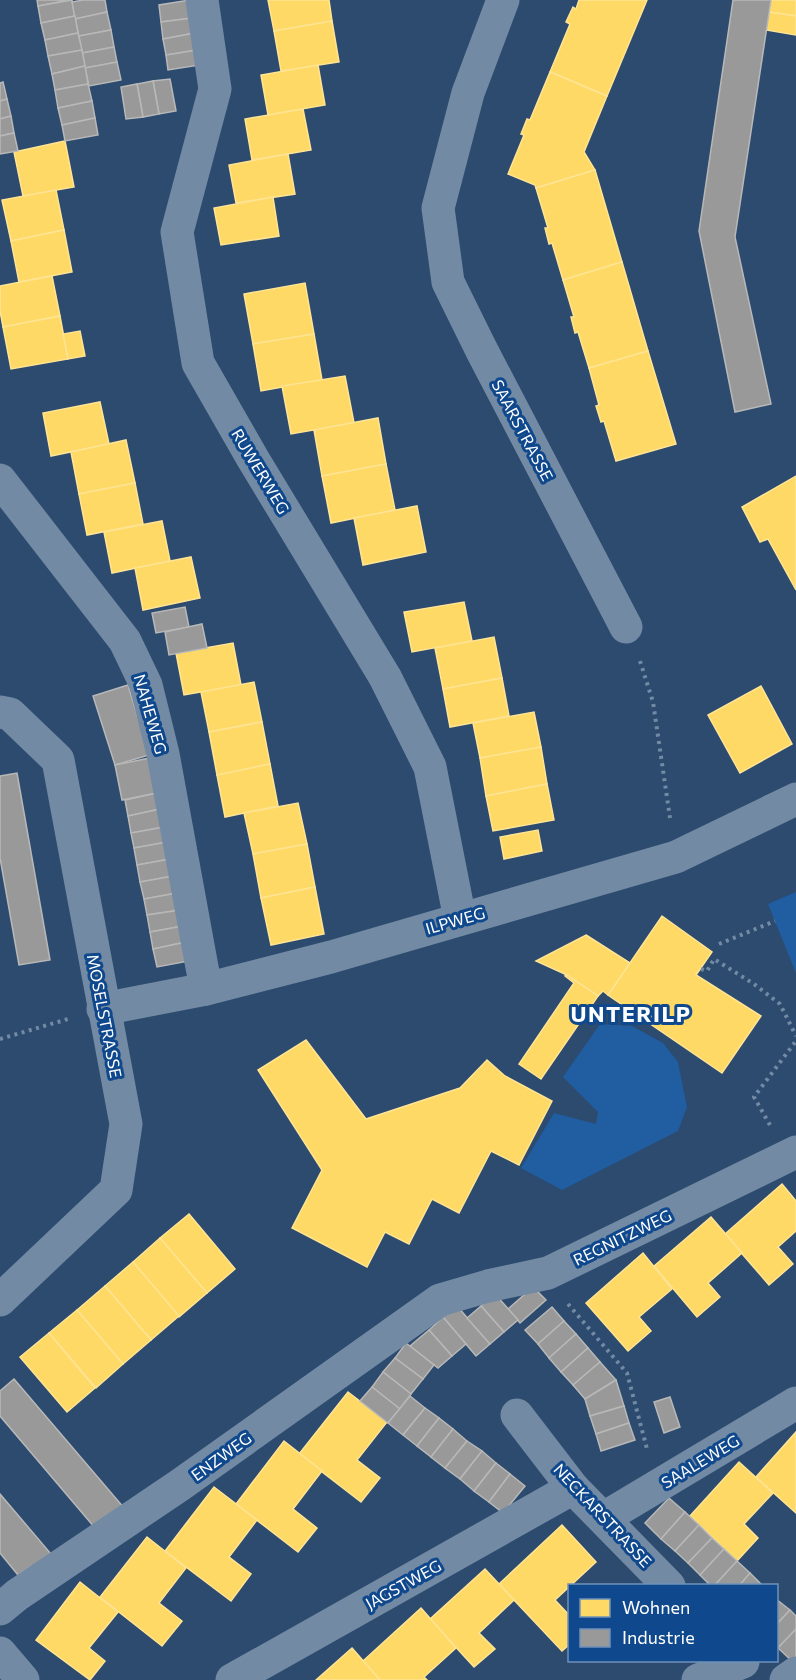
<svg xmlns="http://www.w3.org/2000/svg" width="796" height="1680" font-family="Commissioner,sans-serif">
<style>
.green{fill:#205da1}
.homes{fill:#ffd966;stroke:#ffe494;stroke-width:1.5}
.industry{fill:#999;stroke:#b8b8b8;stroke-width:1.5}
.lines{fill:none;stroke-linecap:round;stroke-linejoin:round}
.path{stroke:#738aa4;stroke-width:4;stroke-dasharray:3 4.5;stroke-linecap:butt}
.street{stroke:#738aa4;stroke-width:33}
.labels{text-anchor:middle;dominant-baseline:central;stroke-width:6;stroke-linejoin:round;paint-order:stroke}
.street-label{font-size:16px;fill:#fff;stroke:#0f488c}
.district-label{font-size:22px;font-weight:bold;letter-spacing:1.5px;fill:#fff;stroke:#0f488c}
</style>
<rect width="100%" height="100%" fill="#2c4b6f"/>
<g class="green">
<path d="M796,892V973L768,904Z"/>
<path d="M600,1024L632,1026L663,1043L678,1062L687,1107L678,1131L562,1190L521,1168L554,1113L596,1124L598,1112L563,1077Z"/>
</g>
<g class="homes">
<path d="M268,0H329L332,21L274,31Z"/>
<path d="M579,0H647L607,96L550,72L570,24L566,22L573,7L576,9Z"/>
<path d="M771,0H796V16L769,12Z"/>
<path d="M769,12L796,16V35L766,30Z"/>
<path d="M332,21L339,62L281,71L274,31Z"/>
<path d="M318,65L325,105L268,115L261,75Z"/>
<path d="M550,72L607,96L584,152L595,170L536,188L535,185L508,174L524,135L521,134L527,119L530,120Z"/>
<path d="M303,109L311,150L252,160L245,119Z"/>
<path d="M65,141L74,187L23,196L14,152Z"/>
<path d="M288,154L295,194L236,203L229,165Z"/>
<path d="M595,170L622,262L563,280L552,243L549,244L545,228H548L536,188Z"/>
<path d="M56,190L64,230L11,241L2,200Z"/>
<path d="M273,197L279,236L221,245L214,208Z"/>
<path d="M64,230L72,272L19,282L11,241Z"/>
<path d="M622,262L648,351L589,368L578,332L575,333L571,317H574L563,280Z"/>
<path d="M52,276L60,316L3,327L0,311V286Z"/>
<path d="M305,283L314,334L253,344L244,294Z"/>
<path d="M60,316L68,359L11,369L3,327Z"/>
<path d="M80,331L85,356L68,359L63,334Z"/>
<path d="M314,334L322,380L261,391L253,344Z"/>
<path d="M648,351L676,444L616,461L604,421L601,422L596,406L599,405L589,368Z"/>
<path d="M345,376L354,423L291,434L282,386Z"/>
<path d="M100,402L109,444L51,456L43,413Z"/>
<path d="M378,418L386,464L322,476L314,430Z"/>
<path d="M126,440L135,483L79,494L71,452Z"/>
<path d="M386,464L395,510L331,523L322,476Z"/>
<path d="M796,476V590L768,539L760,542L742,507Z"/>
<path d="M135,483L143,524L87,535L79,494Z"/>
<path d="M417,506L426,552L363,565L354,518Z"/>
<path d="M162,521L170,561L112,573L104,532Z"/>
<path d="M191,557L200,598L143,610L135,568Z"/>
<path d="M464,602L472,641L412,652L404,612Z"/>
<path d="M494,637L502,678L443,689L435,648Z"/>
<path d="M233,643L241,685L184,695L176,653Z"/>
<path d="M502,678L509,716L450,727L443,689Z"/>
<path d="M254,682L262,722L209,732L201,692Z"/>
<path d="M761,686L792,744L740,773L708,715Z"/>
<path d="M534,712L541,747L480,758L473,723Z"/>
<path d="M262,722L270,764L217,775L209,732Z"/>
<path d="M541,747L547,784L486,796L480,758Z"/>
<path d="M270,764L278,806L225,817L217,775Z"/>
<path d="M547,784L554,820L493,831L486,796Z"/>
<path d="M298,803L307,844L253,854L244,813Z"/>
<path d="M538,830L542,851L504,859L500,837Z"/>
<path d="M307,844L315,887L261,898L253,854Z"/>
<path d="M315,887L324,934L271,945L261,898Z"/>
<path d="M662,916L712,952L696,975L761,1016L722,1073L608,995Z"/>
<path d="M586,935L630,963L608,995L603,991L598,996L567,975L536,961Z"/>
<path d="M567,975L598,996L541,1079L519,1064L574,983L565,976Z"/>
<path d="M306,1040L366,1119L460,1088L487,1060L505,1076L552,1101L519,1165L491,1151L459,1213L432,1199L409,1244L385,1232L367,1267L292,1228L322,1170L258,1070Z"/>
<path d="M782,1184L796,1201V1231L778,1247L793,1264L769,1285L725,1234Z"/>
<path d="M189,1214L235,1269L207,1293L160,1238Z"/>
<path d="M711,1217L742,1253L708,1283L720,1297L697,1317L654,1266Z"/>
<path d="M160,1238L207,1293L179,1317L133,1262Z"/>
<path d="M643,1253L672,1289L639,1317L651,1331L628,1351L586,1303Z"/>
<path d="M133,1262L179,1316L151,1340L105,1286Z"/>
<path d="M105,1286L151,1340L123,1364L77,1310Z"/>
<path d="M77,1310L123,1364L96,1388L49,1333Z"/>
<path d="M49,1333L95,1388L67,1412L20,1357Z"/>
<path d="M348,1392L387,1422L357,1460L380,1478L361,1502L299,1454Z"/>
<path d="M796,1432V1513L756,1477Z"/>
<path d="M284,1441L322,1471L293,1509L317,1528L298,1552L236,1504Z"/>
<path d="M739,1462L773,1493L744,1524L758,1538L737,1561L690,1516Z"/>
<path d="M214,1487L257,1520L229,1557L251,1574L231,1601L165,1551Z"/>
<path d="M562,1525L596,1562L555,1600L570,1616V1644L562,1651L499,1584Z"/>
<path d="M147,1537L186,1568L159,1603L182,1621L162,1646L100,1597Z"/>
<path d="M485,1569L514,1600L479,1633L495,1649L474,1667L430,1619Z"/>
<path d="M80,1582L118,1612L89,1648L105,1661L90,1680L36,1640Z"/>
<path d="M421,1608L456,1648L424,1677L427,1680H380L363,1661Z"/>
<path d="M352,1648L380,1680H316Z"/>
</g>
<g class="industry">
<path d="M37,0H69L38,6Z"/>
<path d="M72,0L75,16L41,23L38,6Z"/>
<path d="M83,0H105L107,12L75,19L72,2Z"/>
<path d="M190,0L192,18L161,22L159,5Z"/>
<path d="M733,0H771L735,237L771,404L735,412L699,231Z"/>
<path d="M107,12L111,30L79,36L75,19Z"/>
<path d="M75,16L78,33L45,40L41,23Z"/>
<path d="M192,18L195,33L163,39L161,22Z"/>
<path d="M111,30L114,47L82,53L79,36Z"/>
<path d="M78,33L82,50L48,56L45,40Z"/>
<path d="M195,33L197,50L166,55L163,39Z"/>
<path d="M114,47L117,62L85,68L82,53Z"/>
<path d="M82,50L85,66L52,74L48,56Z"/>
<path d="M197,50L200,65L168,70L166,55Z"/>
<path d="M117,62L121,80L89,86L85,68Z"/>
<path d="M85,66L88,84L55,90L52,74Z"/>
<path d="M170,79L176,111L159,114L153,81Z"/>
<path d="M153,81L159,114L143,117L137,84Z"/>
<path d="M3,82L7,99L0,101V83Z"/>
<path d="M88,84L92,101L58,108L55,90Z"/>
<path d="M137,84L143,117L126,119L121,87Z"/>
<path d="M7,99L11,116L0,119V101Z"/>
<path d="M92,101L95,118L62,125L58,108Z"/>
<path d="M11,116L14,133L0,136V119Z"/>
<path d="M95,118L98,135L65,141L62,125Z"/>
<path d="M14,133L18,151L0,154V136Z"/>
<path d="M185,607L189,627L156,633L152,613Z"/>
<path d="M202,624L207,648L169,655L165,632Z"/>
<path d="M128,685L149,755L115,765L93,696Z"/>
<path d="M150,758L157,793L122,800L115,765Z"/>
<path d="M17,773L50,960L19,965L0,858V776Z"/>
<path d="M157,793L160,809L128,816L125,800Z"/>
<path d="M160,809L164,827L131,833L128,816Z"/>
<path d="M164,827L167,842L134,848L131,833Z"/>
<path d="M167,842L170,859L137,865L134,848Z"/>
<path d="M170,859L173,876L140,882L137,865Z"/>
<path d="M173,876L177,893L144,899L140,882Z"/>
<path d="M177,893L180,910L147,915L144,899Z"/>
<path d="M180,910L183,926L150,932L147,915Z"/>
<path d="M183,926L186,942L153,949L150,932Z"/>
<path d="M186,942L189,961L157,967L153,949Z"/>
<path d="M533,1287L546,1300L520,1323L508,1309Z"/>
<path d="M495,1294L518,1320L504,1332L481,1306Z"/>
<path d="M457,1306L490,1344L476,1356L443,1317Z"/>
<path d="M481,1306L504,1332L490,1344L467,1318Z"/>
<path d="M552,1307L564,1321L538,1344L525,1330Z"/>
<path d="M443,1317L466,1344L452,1356L429,1330Z"/>
<path d="M564,1321L576,1334L549,1358L538,1344Z"/>
<path d="M429,1330L452,1356L438,1368L410,1346Z"/>
<path d="M576,1334L588,1348L561,1372L549,1358Z"/>
<path d="M406,1343L434,1365L423,1379L395,1358Z"/>
<path d="M588,1348L600,1362L573,1385L561,1372Z"/>
<path d="M395,1358L423,1379L411,1394L383,1372Z"/>
<path d="M600,1362L616,1380L585,1399L573,1385Z"/>
<path d="M383,1372L411,1394L400,1409L372,1387Z"/>
<path d="M14,1379L125,1509L95,1528L0,1416V1391Z"/>
<path d="M616,1380L624,1406L590,1416L585,1399Z"/>
<path d="M372,1387L400,1409L388,1423L360,1401Z"/>
<path d="M410,1396L425,1408L403,1435L388,1423Z"/>
<path d="M670,1397L680,1427L664,1433L654,1402Z"/>
<path d="M624,1406L629,1423L596,1434L590,1416Z"/>
<path d="M425,1408L439,1418L417,1446L403,1435Z"/>
<path d="M439,1418L453,1429L431,1457L417,1446Z"/>
<path d="M629,1423L635,1440L601,1451L596,1434Z"/>
<path d="M453,1429L467,1441L445,1468L431,1457Z"/>
<path d="M467,1441L482,1451L460,1479L445,1468Z"/>
<path d="M482,1451L496,1463L474,1491L460,1479Z"/>
<path d="M496,1463L510,1474L489,1502L474,1491Z"/>
<path d="M510,1474L525,1486L503,1513L489,1502Z"/>
<path d="M0,1494L51,1554L18,1575L0,1553Z"/>
<path d="M669,1498L685,1512L661,1539L645,1523Z"/>
<path d="M685,1512L699,1525L675,1551L661,1539Z"/>
<path d="M699,1525L712,1538L688,1563L675,1551Z"/>
<path d="M712,1538L724,1549L700,1575L688,1563Z"/>
<path d="M724,1549L737,1561L714,1586H711L700,1575Z"/>
<path d="M737,1561L750,1573L739,1586H714Z"/>
<path d="M750,1573L763,1586H739Z"/>
<path d="M776,1599L790,1610L776,1625Z"/>
<path d="M790,1610L796,1616V1629L778,1648L776,1625Z"/>
<path d="M796,1629V1658L792,1661L778,1648Z"/>
</g>
<g class="lines">
<g class="path">
<path d="M640,661L653,702L670,818"/>
<path d="M719,944L775,921"/>
<path d="M701,969L707,971L714,959L754,984L780,1004L796,1036"/>
<path d="M0,1039L68,1019"/>
<path d="M770,1125L754,1097L796,1041"/>
<path d="M568,1304L627,1373L647,1449"/>
</g>
<g class="street">
<path d="M202,0L215,89L177,232L198,363L253,459L385,677L430,767L460,919"/>
<path d="M503,0L468,93L438,208L448,282L481,349L626,627"/>
<path d="M0,480L125,641L146,685L163,754L206,989"/>
<path d="M0,712L10,714L58,760L126,1124L116,1190L0,1300"/>
<path d="M103,1009L206,989L331,957L676,857L796,799"/>
<path d="M517,1415L573,1488L669,1586"/>
<path d="M604,1518L796,1403"/>
<path d="M0,1609L17,1595L180,1485L440,1300L488,1286L548,1273L796,1152"/>
<path d="M0,1653L23,1680"/>
<path d="M232,1680L573,1488"/>
<path d="M698,1680L743,1662"/>
<path d="M786,1680L796,1673"/>
</g>
</g>
<g class="labels">
<g class="street-label">
<text transform="translate(523 430) rotate(62)">SAARSTRASSE</text>
<text transform="translate(261 471) rotate(59)">RUWERWEG</text>
<text transform="translate(151 714) rotate(74)">NAHEWEG</text>
<text transform="translate(455 920) rotate(-16)">ILPWEG</text>
<text transform="translate(105 1016) rotate(79)">MOSELSTRASSE</text>
<text transform="translate(622 1237) rotate(-26)">REGNITZWEG</text>
<text transform="translate(221 1456) rotate(-36)">ENZWEG</text>
<text transform="translate(700 1461) rotate(-31)">SAALEWEG</text>
<text transform="translate(603 1515) rotate(47)">NECKARSTRASSE</text>
<text transform="translate(403 1584) rotate(-29)">JAGSTWEG</text>
</g>
<g class="district-label">
<text x="631" y="1013">UNTERILP</text>
</g>
</g>
<rect x="568" y="1584" width="210" height="78" fill="#0f488c" stroke="#6f91ba" stroke-width="1.5"/>
<rect x="580" y="1599" width="30" height="18" fill="#ffd966" stroke="#6f91ba" stroke-width="1.5"/>
<text x="622" y="1614" font-size="18" fill="#ffffff">Wohnen</text>
<rect x="580" y="1629" width="30" height="18" fill="#999999" stroke="#6f91ba" stroke-width="1.5"/>
<text x="622" y="1644" font-size="18" fill="#ffffff">Industrie</text>
</svg>
